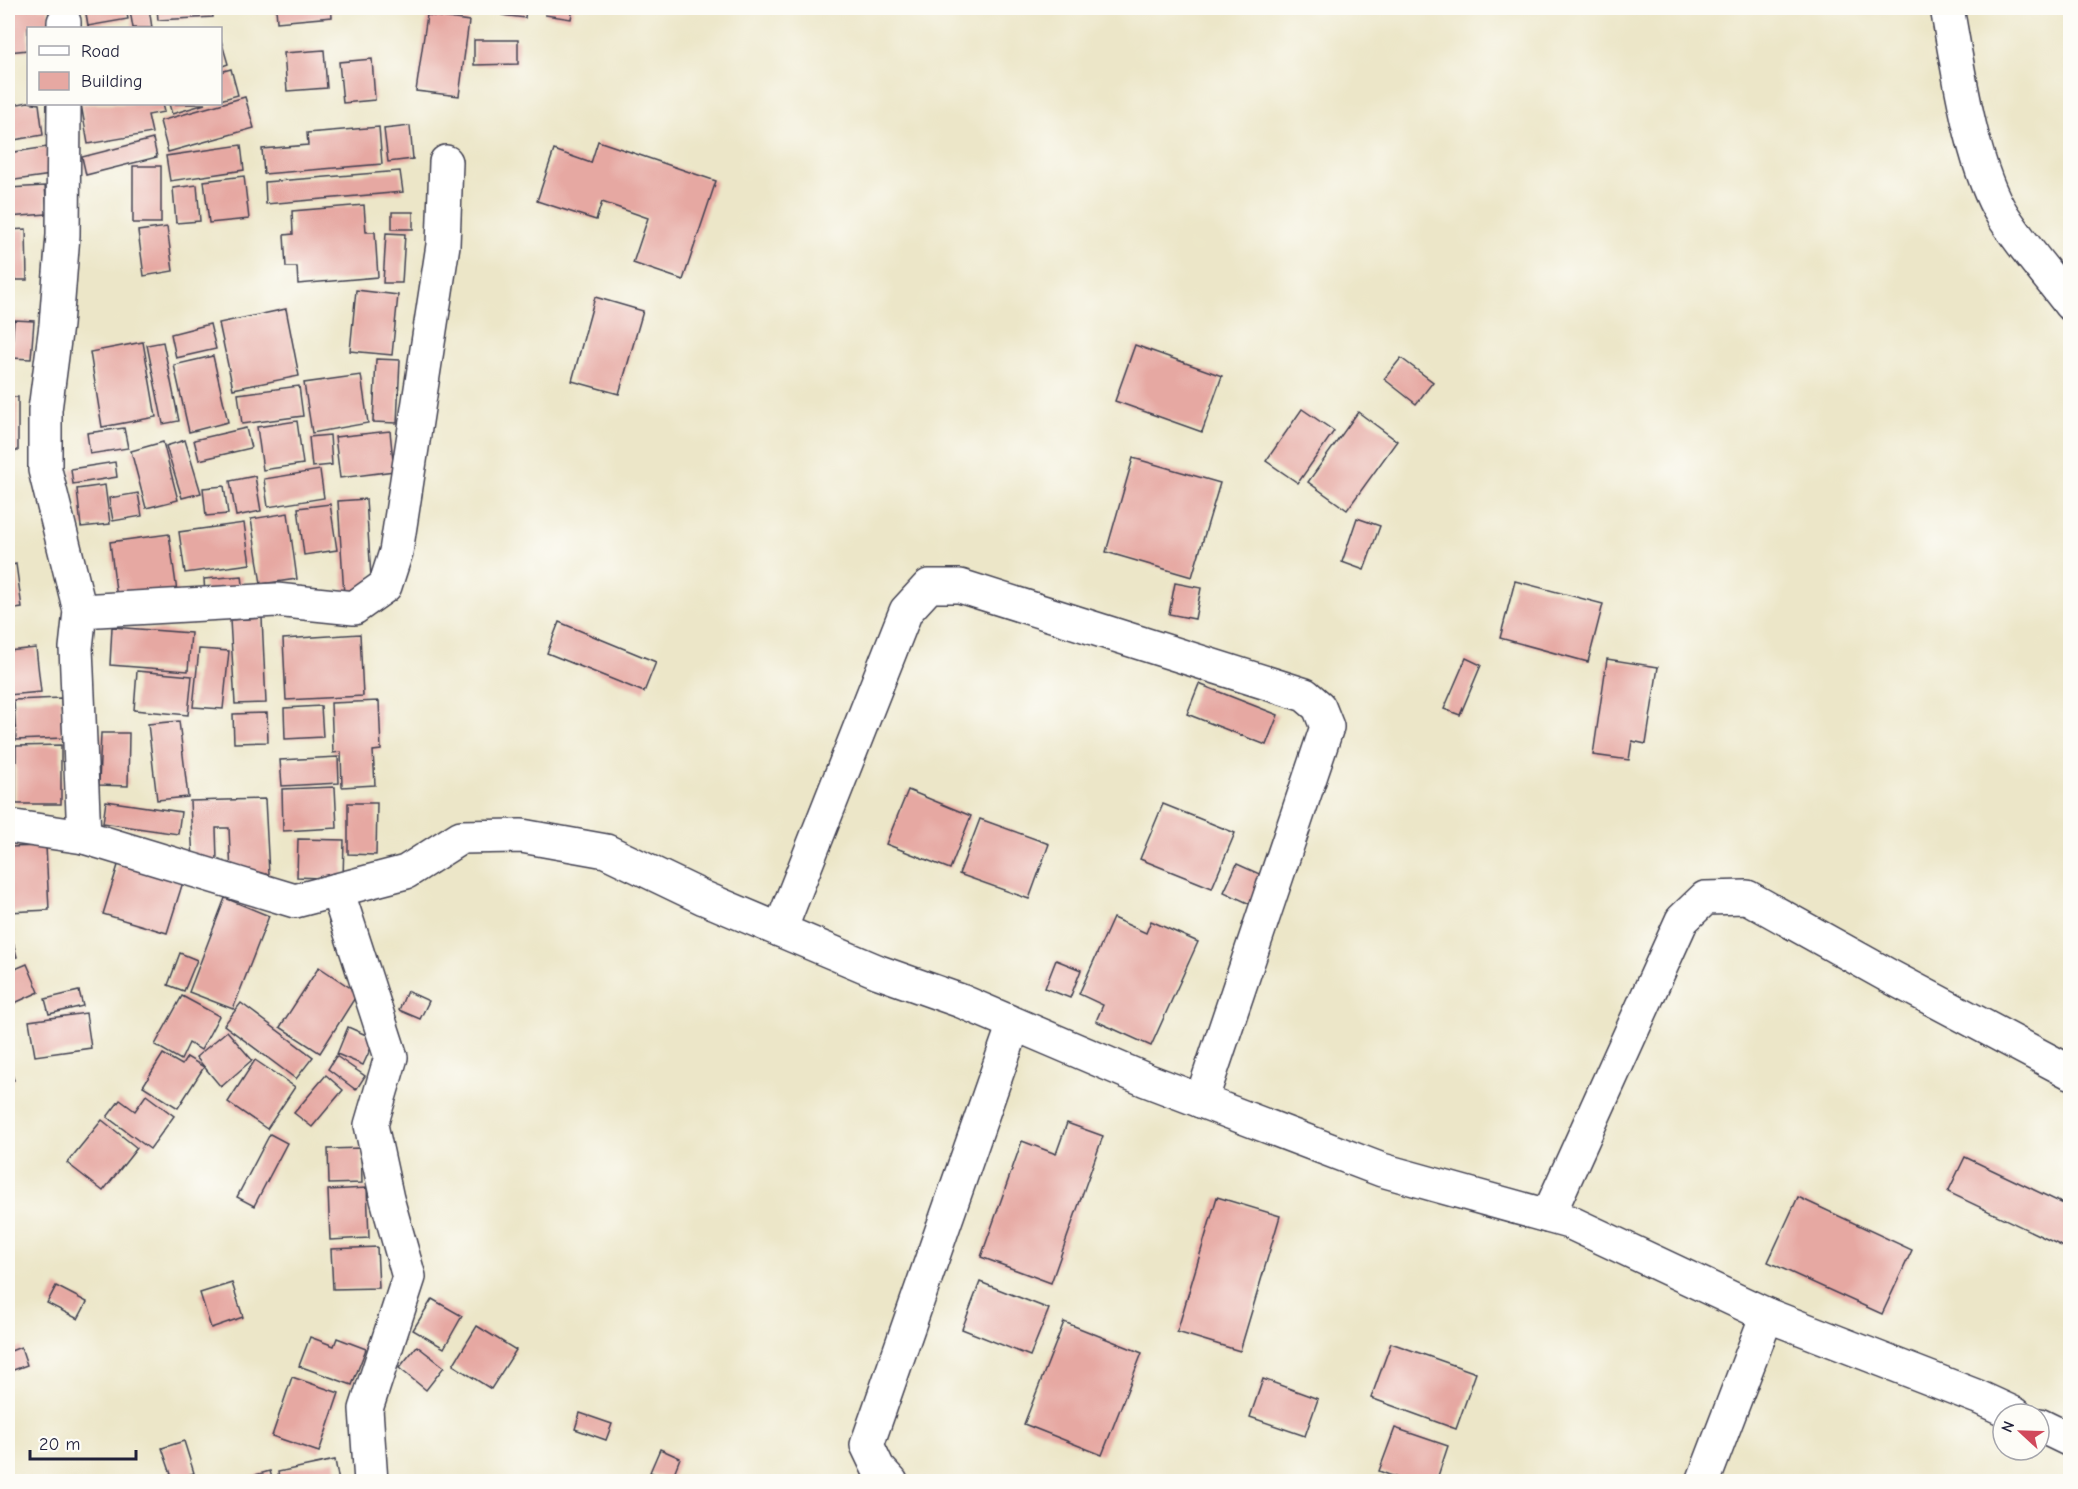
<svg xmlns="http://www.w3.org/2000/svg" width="2078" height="1489" viewBox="0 0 2078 1489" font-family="'Comic Neue',sans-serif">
<rect width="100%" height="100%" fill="#fdfcf7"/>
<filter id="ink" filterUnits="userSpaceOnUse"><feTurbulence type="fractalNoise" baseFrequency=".0167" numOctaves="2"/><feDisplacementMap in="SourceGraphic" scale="12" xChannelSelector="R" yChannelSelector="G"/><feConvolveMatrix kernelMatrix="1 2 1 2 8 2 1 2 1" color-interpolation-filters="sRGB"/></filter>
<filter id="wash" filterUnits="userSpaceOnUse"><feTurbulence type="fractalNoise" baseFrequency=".008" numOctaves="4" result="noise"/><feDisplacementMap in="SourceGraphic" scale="24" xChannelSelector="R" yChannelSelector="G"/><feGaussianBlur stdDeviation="1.35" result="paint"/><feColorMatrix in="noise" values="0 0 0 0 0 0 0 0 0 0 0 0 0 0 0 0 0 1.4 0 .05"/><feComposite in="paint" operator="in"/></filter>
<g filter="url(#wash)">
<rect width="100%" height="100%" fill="#ece6c8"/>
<g id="blocks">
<g fill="#e6a8a2">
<polygon points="11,8 48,8 51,28 28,28 28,50 8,52 8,12 11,11"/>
<polygon points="85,8 126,8 128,19 88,26"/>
<polygon points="149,8 152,28 133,28 130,11"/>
<polygon points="157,8 212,8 213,17 158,20"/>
<polygon points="276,8 331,8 332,17 277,22"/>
<polygon points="502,8 526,8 525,18 502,15"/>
<polygon points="547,8 573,8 571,19 545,15"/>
<polygon points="427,15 469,21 459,96 416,91"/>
<polygon points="220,37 228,64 220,67"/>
<polygon points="474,40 518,40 518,64 474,65"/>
<polygon points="324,50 327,88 287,91 284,53"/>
<polygon points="372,59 375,100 343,103 339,62"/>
<polygon points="231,69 238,95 220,100 220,72"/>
<polygon points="245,97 254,128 168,152 160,121"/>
<polygon points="28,102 39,104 43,135 8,141 8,106"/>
<polygon points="81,104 162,104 164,112 148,115 152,133 88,144"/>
<polygon points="169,104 205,104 172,114"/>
<polygon points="410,126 413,159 388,162 384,129"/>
<polygon points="379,127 382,164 264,174 262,149 308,145 307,133"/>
<polygon points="153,139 157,157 86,175 82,157"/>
<polygon points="598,141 716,181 683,280 633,263 648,218 602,202 596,220 537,201 554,150 591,163"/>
<polygon points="241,145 244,170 170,181 166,156"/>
<polygon points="47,147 51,175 8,181 8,153"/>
<rect x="133" y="166" width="28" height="57"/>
<polygon points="400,171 403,192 266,204 265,182"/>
<polygon points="244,176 249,219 209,223 204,181"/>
<polygon points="197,185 200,221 176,223 173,188"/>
<polygon points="45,186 47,214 8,217 8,188"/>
<polygon points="364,205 366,232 375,232 378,277 298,284 297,267 286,267 284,235 293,234 292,211"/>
<rect x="392" y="212" width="21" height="17"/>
<polygon points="167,227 173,271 144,276 138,231"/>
<polygon points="26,229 27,280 8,280 8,230"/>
<polygon points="386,233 405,234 402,283 383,283"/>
<polygon points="356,290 398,295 392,355 350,351"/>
<polygon points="595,297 643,311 619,394 572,381"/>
<polygon points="286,309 299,376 233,389 219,323"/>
<polygon points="14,320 34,321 31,359 11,358"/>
<polygon points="210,324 216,349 176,358 171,334"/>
<polygon points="143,342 156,417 102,427 90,352"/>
<polygon points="163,342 179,421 163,424 147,345"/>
<polygon points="1135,345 1222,376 1202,432 1115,401"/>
<polygon points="213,356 228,422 189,432 174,365"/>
<polygon points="1401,358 1433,382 1416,404 1384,379"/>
<polygon points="376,359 400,360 397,423 373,422"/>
<polygon points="361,375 368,423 312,433 304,383"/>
<polygon points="299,386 303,416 242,424 238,394"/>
<rect x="8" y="397" width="10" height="54"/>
<polygon points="1302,409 1334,431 1298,483 1266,461"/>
<polygon points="1358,412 1397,441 1347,510 1308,482"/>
<polygon points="297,421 303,464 263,470 257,427"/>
<polygon points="124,428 128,448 90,454 87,433"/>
<polygon points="246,428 251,448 199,460 194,440"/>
<polygon points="390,431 394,471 340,478 335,437"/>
<polygon points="330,435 332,465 312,467 309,437"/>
<polygon points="185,440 201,493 182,498 166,446"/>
<polygon points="163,442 178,500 146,508 131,451"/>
<polygon points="1133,458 1220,483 1192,577 1106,552"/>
<polygon points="115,462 117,477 73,484 71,469"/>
<polygon points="320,470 324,498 268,507 264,479"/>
<polygon points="255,476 261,511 236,516 230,481"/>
<polygon points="105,485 110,524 81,527 77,489"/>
<polygon points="224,486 228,514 206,516 203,488"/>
<polygon points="138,493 142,516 113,521 109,498"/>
<polygon points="366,499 372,593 344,595 338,501"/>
<polygon points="330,504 337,550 304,555 298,508"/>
<polygon points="288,513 297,579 261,584 251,519"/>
<polygon points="1357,518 1380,526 1364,570 1342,562"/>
<polygon points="244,523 250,564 185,573 179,532"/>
<polygon points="8,533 12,556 8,557"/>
<polygon points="169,534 178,599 118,607 110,542"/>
<polygon points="16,564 22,608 8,610 8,566"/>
<polygon points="242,576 244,592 205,595 204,579"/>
<polygon points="1515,581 1603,604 1588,662 1500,638"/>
<polygon points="1175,583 1201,588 1195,619 1169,614"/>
<polygon points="262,618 266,703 235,704 230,620"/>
<polygon points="559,622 656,662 644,692 547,653"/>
<polygon points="112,627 191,633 188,671 110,665"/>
<polygon points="360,634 363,696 286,700 283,639"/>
<polygon points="36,648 41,692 8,695 8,651"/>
<polygon points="199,649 229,651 223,709 193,707"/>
<polygon points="1466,658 1481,665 1460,715 1444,709"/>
<polygon points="1607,659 1658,667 1646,744 1632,741 1629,760 1593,755"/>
<polygon points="137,671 192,676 188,715 134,710"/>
<polygon points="1199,684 1278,715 1266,745 1187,714"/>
<polygon points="61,698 63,738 16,740 14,700"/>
<polygon points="379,701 381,750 373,751 375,785 342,787 341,752 333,753 331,703"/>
<polygon points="321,706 323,737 285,739 284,708"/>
<polygon points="267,713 268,742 234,743 233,714"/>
<polygon points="179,721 188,797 157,800 148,724"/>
<polygon points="101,733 129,733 128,786 99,785"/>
<polygon points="61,745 61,804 16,804 16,746"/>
<polygon points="338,757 339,783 282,786 280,760"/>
<polygon points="335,787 337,828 283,831 282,789"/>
<polygon points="908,790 971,816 950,869 886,844"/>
<polygon points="265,799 269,874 231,875 229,828 216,828 217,861 193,862 190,801"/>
<polygon points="106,801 181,812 178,834 103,823"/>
<polygon points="348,803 377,803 376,855 348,854"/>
<polygon points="1163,804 1235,833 1212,888 1140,859"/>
<polygon points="980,819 1049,844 1029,899 959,874"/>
<polygon points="298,839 344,840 343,879 297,877"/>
<polygon points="46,846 49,910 8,912 8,847"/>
<polygon points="119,862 183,882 167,933 103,914"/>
<polygon points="1237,864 1264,876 1250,904 1224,892"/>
<polygon points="225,898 269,916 233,1009 189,992"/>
<polygon points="1113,918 1146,933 1151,921 1198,942 1151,1046 1096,1021 1103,1005 1079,994"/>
<polygon points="12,938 17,957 8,959 8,939"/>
<polygon points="180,953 197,960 184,991 168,985"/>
<polygon points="1056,960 1081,970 1070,998 1045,988"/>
<polygon points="27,964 39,992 8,1006 8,972"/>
<polygon points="319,967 358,993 320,1053 280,1027"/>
<polygon points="79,991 83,1006 49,1014 45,999"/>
<polygon points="407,991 429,1001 420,1019 399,1010"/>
<polygon points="182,996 219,1016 201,1050 189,1043 181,1060 155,1045"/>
<polygon points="241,1003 313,1057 296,1079 224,1025"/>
<polygon points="86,1013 91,1048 35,1056 29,1021"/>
<polygon points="348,1027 375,1039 363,1065 337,1054"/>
<polygon points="227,1031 252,1060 221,1087 196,1057"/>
<polygon points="163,1054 182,1065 187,1057 204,1067 178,1108 143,1086"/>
<polygon points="336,1056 365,1076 356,1090 328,1069"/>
<polygon points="255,1060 295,1087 267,1129 228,1102"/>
<polygon points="8,1064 14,1080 8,1082"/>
<polygon points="326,1075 343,1090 312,1127 294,1113"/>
<polygon points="146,1095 174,1116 150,1149 107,1117 120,1100 135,1111"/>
<polygon points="102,1120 137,1148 103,1191 67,1163"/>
<polygon points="1067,1123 1103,1136 1051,1283 981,1257 1022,1141 1056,1154"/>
<polygon points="270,1134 287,1143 254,1206 237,1197"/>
<polygon points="361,1148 362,1183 329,1184 328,1149"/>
<polygon points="1965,1157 2070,1207 2070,1250 1948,1192"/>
<polygon points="367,1188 369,1238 330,1240 328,1190"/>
<polygon points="1217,1197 1280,1216 1240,1351 1177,1332"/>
<polygon points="1798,1197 1912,1250 1882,1314 1768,1262"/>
<polygon points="377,1247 379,1288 333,1289 331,1249"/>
<polygon points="980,1282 1049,1309 1030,1356 962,1329"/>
<polygon points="232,1283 243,1317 211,1328 200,1293"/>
<polygon points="56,1286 87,1302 78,1319 47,1303"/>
<polygon points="432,1299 462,1316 444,1348 413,1330"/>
<polygon points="1064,1322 1142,1353 1102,1455 1024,1424"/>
<polygon points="477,1326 516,1350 491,1389 453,1365"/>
<polygon points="310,1337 334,1346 337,1338 366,1349 352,1385 299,1366"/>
<polygon points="1391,1343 1476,1373 1456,1429 1371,1398"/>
<polygon points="417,1346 444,1367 426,1390 399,1368"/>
<polygon points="21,1347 27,1365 8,1372 8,1352"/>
<polygon points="292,1377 339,1393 319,1452 272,1436"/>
<polygon points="1263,1379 1318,1399 1305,1436 1250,1417"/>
<polygon points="580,1413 612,1424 606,1440 575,1429"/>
<polygon points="1395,1428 1448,1446 1436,1482 1408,1482 1379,1471"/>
<polygon points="184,1441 194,1473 173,1480 162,1448"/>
<polygon points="660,1449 680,1458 671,1481 650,1472"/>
<polygon points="335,1460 339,1482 280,1482 278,1472"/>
<polygon points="270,1471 273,1482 242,1482 241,1479"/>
</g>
</g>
</g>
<g filter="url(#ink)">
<use href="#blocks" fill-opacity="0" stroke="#403f50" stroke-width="1.5"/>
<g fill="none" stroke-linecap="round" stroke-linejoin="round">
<g stroke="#403f50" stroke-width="36">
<g id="minor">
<path d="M1947 8C1958 67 1971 166 2003 216 2023 247 2048 275 2070 304"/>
<polyline points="64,22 64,28"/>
<polyline points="64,104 63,235 56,325 45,410 45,470 80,611 76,648 84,837"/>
<polyline points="80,611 276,600 354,608 385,586 396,552 443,245 446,162"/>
<polyline points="8,826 84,837 295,901 406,872 461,837 522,836 606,851 704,898 879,972 961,1001 1146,1080 1382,1170 1569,1222 1767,1315 1978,1397 2015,1414"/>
<polyline points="337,890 391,1057 371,1125 387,1199 409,1277 366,1409 371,1482"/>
<polyline points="780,930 906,611 929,586 960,586 1305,695 1319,707 1327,727 1201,1101"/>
<polyline points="1548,1216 1682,920 1705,898 1747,897 1889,976 2070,1072"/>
<polyline points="2039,1425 2070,1440"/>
<polyline points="891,1482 878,1468 867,1445 1014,1024"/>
<polyline points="1703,1482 1767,1315"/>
</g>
</g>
<use href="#minor" stroke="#fff" stroke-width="33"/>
</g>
</g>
<rect width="2078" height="1489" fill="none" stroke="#fdfcf7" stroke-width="30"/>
<rect x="27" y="27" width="195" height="78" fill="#fdfcf7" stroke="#a5a5ac" stroke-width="1.5"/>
<rect x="39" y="46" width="30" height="9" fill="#ffffff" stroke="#a5a5ac" stroke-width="1.5"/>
<text x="81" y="57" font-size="18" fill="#22223b">Road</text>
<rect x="39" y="72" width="30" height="18" fill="#e6a8a2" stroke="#a5a5ac" stroke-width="1.5"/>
<text x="81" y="87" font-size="18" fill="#22223b">Building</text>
<g transform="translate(2021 1432) rotate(292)"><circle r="28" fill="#fdfcf7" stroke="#a5a5ac" stroke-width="1.5"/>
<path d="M0-4.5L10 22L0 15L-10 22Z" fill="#d1495b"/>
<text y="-9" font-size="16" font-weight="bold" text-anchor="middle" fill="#22223b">N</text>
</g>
<path d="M30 1450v9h106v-9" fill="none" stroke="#22223b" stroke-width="3"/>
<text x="39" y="1450" font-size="18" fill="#22223b" stroke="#fdfcf7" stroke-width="4.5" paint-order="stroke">20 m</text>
</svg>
